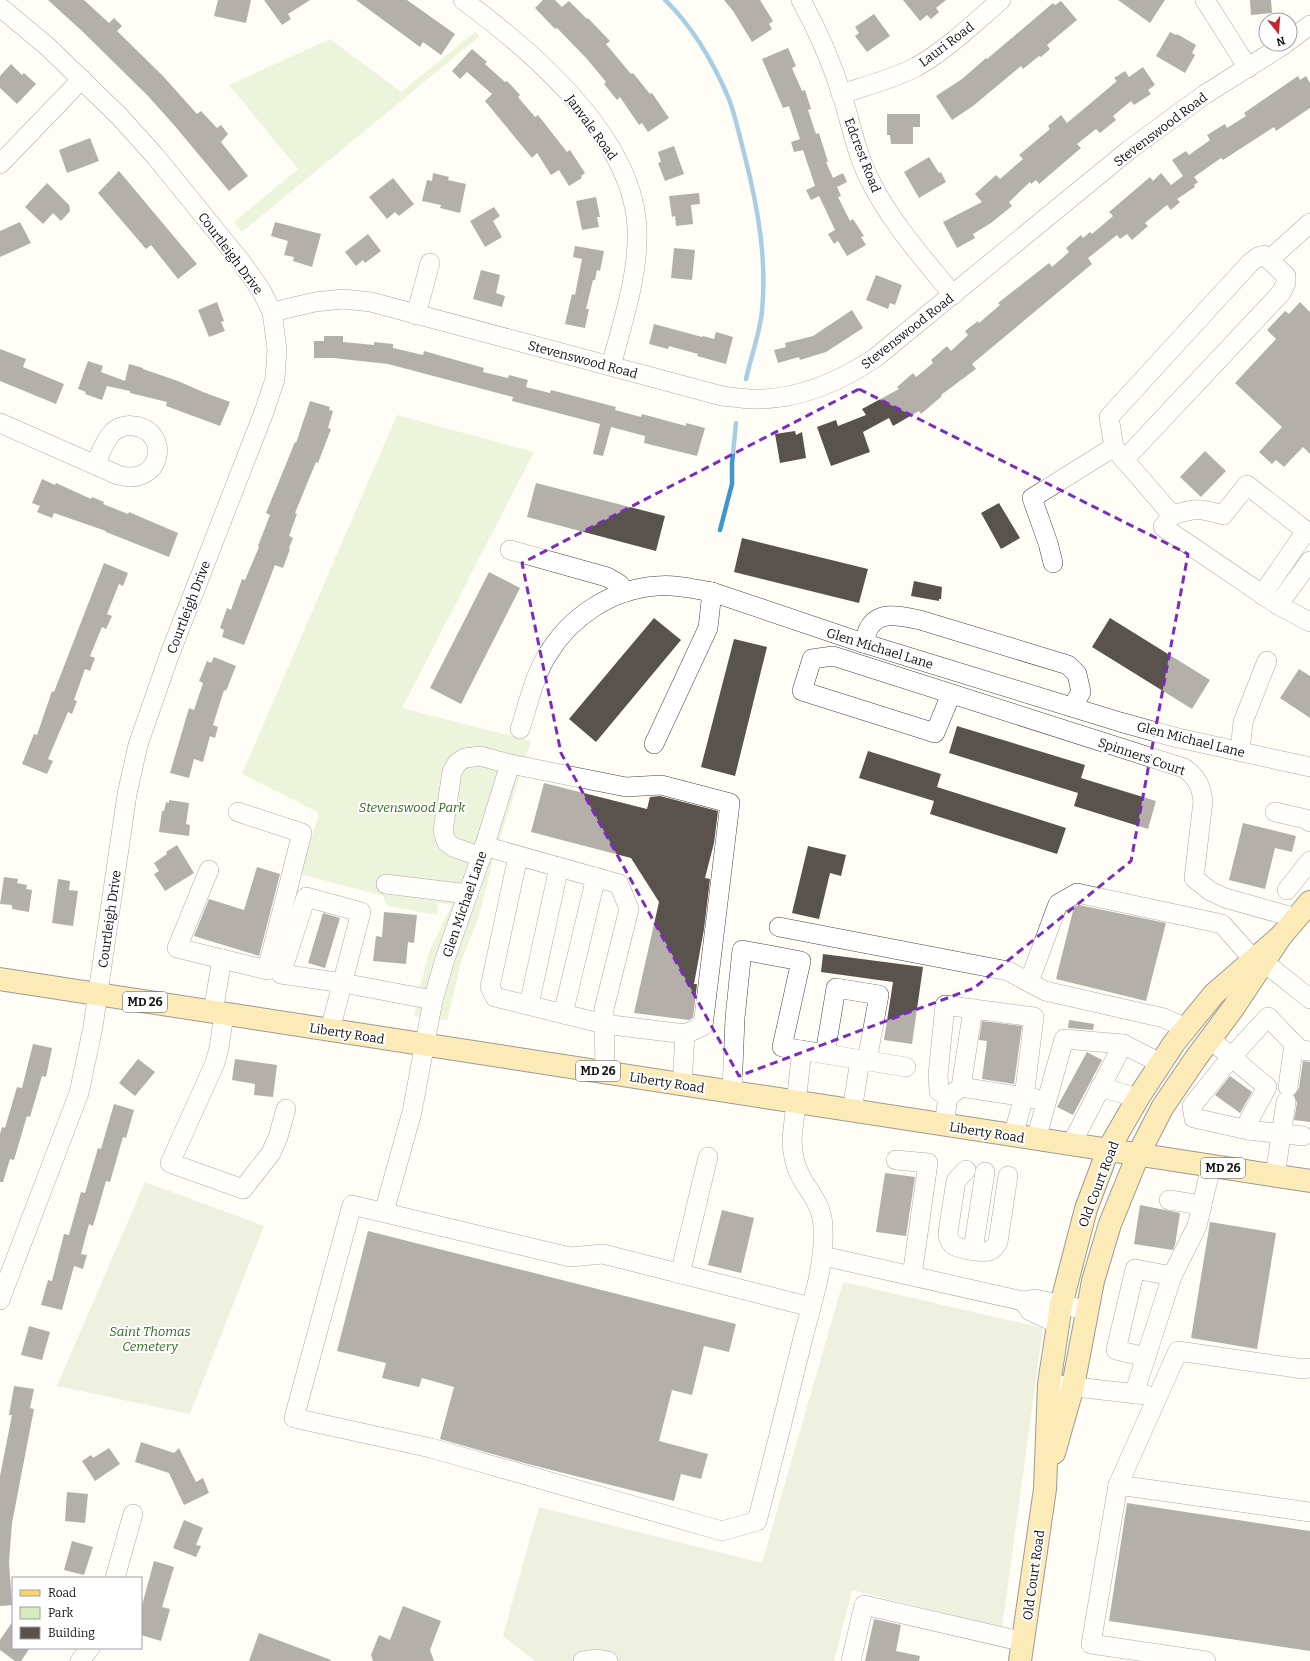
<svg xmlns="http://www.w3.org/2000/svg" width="1310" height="1661" viewBox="0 0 1310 1661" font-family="Bitter,serif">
<rect width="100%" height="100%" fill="#fffdf5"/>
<g fill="#d5ebbd">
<polygon points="475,32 480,36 242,232 234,222 298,169 229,85 330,39 401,92"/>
<polygon points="397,415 534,452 402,708 531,741 493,861 479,916 462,959 447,1021 414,1016 422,979 430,949 452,905 438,903 437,915 387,906 383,896 300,874 319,813 242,774"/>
</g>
<g fill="#d9e3c4">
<polygon points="145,1182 264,1226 190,1414 57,1386"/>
<polygon points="843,1282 1043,1328 1002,1628 852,1590 834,1661 535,1661 503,1636 539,1507 762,1563"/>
</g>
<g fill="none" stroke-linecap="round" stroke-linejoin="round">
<g stroke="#3f96cf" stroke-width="4.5">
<path d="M665 0C692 26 714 64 729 99 736 118 740 138 745 157 758 208 767 259 762 311 760 333 751 356 746 379"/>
<polyline points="720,530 732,484 732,463 736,423"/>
</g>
</g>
<g fill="#5a524d">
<polygon points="48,0 84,0 109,23 114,18 122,26 117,31 163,76 197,114 201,111 217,128 221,125 228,134 221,142 248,176 229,191 174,125 147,95 83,32"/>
<polygon points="218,0 251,0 246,23 214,16"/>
<polygon points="264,0 310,0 288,14 291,19 282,25"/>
<polygon points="356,0 407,0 455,34 441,55 423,42 420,47"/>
<polygon points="543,0 555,0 562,7 569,1 587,19 588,18 610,41 606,44 631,74 633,73 650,94 652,93 669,118 648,132 642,123 639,125 620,97 617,100 604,84 606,82 587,59 557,28 555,29 535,8"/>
<polygon points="724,0 760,0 773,21 769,24 772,29 752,42 733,11"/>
<polygon points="903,0 946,0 936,8 939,12 931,19 927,15 920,21"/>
<polygon points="1118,0 1165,0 1150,23"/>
<polygon points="1250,0 1271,0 1272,13 1251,15"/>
<polygon points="1061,1 1077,20 1047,45 1050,49 1041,57 1039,56 1023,69 1021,66 973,106 952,120 936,96 962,79 986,58 987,59 1053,3 1055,5"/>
<polygon points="874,14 890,36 867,52 855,36 859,33 855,27"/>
<polygon points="1170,32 1176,35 1177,34 1196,45 1192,53 1195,55 1185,73 1156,56"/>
<polygon points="788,48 796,66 792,68 802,91 805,90 811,109 808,110 816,134 819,133 828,162 826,162 833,178 843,173 847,182 837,187 841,196 838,197 850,221 853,219 864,236 861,237 866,245 847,256 838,241 834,244 828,234 835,230 819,196 811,200 806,190 815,186 803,150 794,152 791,142 800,139 789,106 783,108 762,59"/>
<polygon points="472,49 487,62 485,64 505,82 507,81 520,95 518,97 535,117 538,115 567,152 570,150 585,173 581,176 582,178 569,186 559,170 551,175 537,153 532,158 485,101 492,94 467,72 460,79 452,71"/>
<polygon points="11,64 22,75 24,73 36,84 17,104 0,88 0,76"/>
<polygon points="1143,67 1155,85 1148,90 1151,94 1134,105 1131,101 1113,116 1116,120 1100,133 1096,129 1077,144 1081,148 1039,184 1036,180 1031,184 1030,182 1009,202 1012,206 991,223 973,234 975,238 957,248 943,222 982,202 975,194 996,175 1000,179 1023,159 1019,155 1050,129 1048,126 1061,115 1067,123 1117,81 1114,78 1125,71 1129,77"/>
<polygon points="1298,76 1300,80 1306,76 1310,83 1310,108 1276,131 1274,127 1223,160 1221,158 1194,177 1198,182 1194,185 1195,187 1177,199 1180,202 1171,210 1167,205 1145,223 1148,226 1132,240 1127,234 1120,239 1117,235 1088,258 1092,264 972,364 976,369 941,395 942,396 921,414 919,411 893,426 889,418 863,432 870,452 831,466 817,427 836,420 838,426 866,415 862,409 899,389 897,387 913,373 916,377 933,363 931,360 947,346 951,351 968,335 965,331 978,321 979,323 1000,305 998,303 1049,263 1052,267 1069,252 1066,248 1081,235 1083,238 1090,232 1092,234 1113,216 1109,212 1150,177 1153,181 1161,173 1171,185 1183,176 1172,160 1186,151 1189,155 1210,140 1207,135 1225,124 1227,128 1246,116 1244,113"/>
<polygon points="887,114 920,114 920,127 913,127 913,144 891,144 890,135 887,135"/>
<polygon points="90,138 99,161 67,173 59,150"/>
<polygon points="674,146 684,174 665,181 658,163 661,162 658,152"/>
<polygon points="929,157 939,173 941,172 946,182 919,198 904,172"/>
<polygon points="119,171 197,264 178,279 151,245 146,249 98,193"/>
<polygon points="433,173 449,177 448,180 466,184 460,213 440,208 441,205 422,201 427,180 432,181"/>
<polygon points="393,178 414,204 399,216 395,212 387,219 369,197"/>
<polygon points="47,183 69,205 70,211 61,221 53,213 43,224 25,207"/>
<polygon points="699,193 700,204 691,205 693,224 676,226 675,216 672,217 669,196"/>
<polygon points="596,197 600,217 597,217 599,227 582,230 576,201"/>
<polygon points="494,207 500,216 493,221 502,237 485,247 470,221"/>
<polygon points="20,222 31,243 0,257 0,231"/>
<polygon points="275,222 321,234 312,267 293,261 294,257 284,255 288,241 271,236"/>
<polygon points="368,234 381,251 365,263 363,260 356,266 345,252"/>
<polygon points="575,246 604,251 600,271 597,270 595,280 593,280 586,309 589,309 585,328 565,324 572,294 575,295 582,259 573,257"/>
<polygon points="674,248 695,250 692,280 671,278"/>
<polygon points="481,270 500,275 496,293 505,296 502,307 473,299"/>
<polygon points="876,275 902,285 895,305 890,303 888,309 866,300"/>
<polygon points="217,302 224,321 221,322 225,331 209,337 198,310"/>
<polygon points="1300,302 1310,312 1310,454 1303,447 1284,467 1276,460 1272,464 1259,452 1282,427 1235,383 1276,339 1267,330 1285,311 1289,314"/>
<polygon points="852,310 863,328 826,352 800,360 799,357 778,363 774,350 786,347 785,343 813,336"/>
<polygon points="654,324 702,337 703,336 714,339 716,332 733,337 726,364 697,356 698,354 669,346 668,349 649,344"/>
<polygon points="324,336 343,336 343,342 374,345 374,342 393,344 393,348 423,355 424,351 484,368 483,372 508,378 509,375 528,380 526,387 550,393 551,390 616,407 615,410 641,417 642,414 686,426 686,423 705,428 697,456 644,443 645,436 611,427 603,456 593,454 600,424 512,401 513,397 388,364 333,358 314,358 314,341 324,341"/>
<polygon points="0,349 26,359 23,367 64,384 56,404 0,381"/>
<polygon points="88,361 103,366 101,372 125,381 129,364 143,368 143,369 178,381 203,392 230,402 220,426 166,406 167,402 130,393 130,391 107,386 102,400 85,394 86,392 78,389"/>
<polygon points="310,401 330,407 329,410 333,411 328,428 331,429 318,463 316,462 295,513 297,514 289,536 293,538 289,548 290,549 283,568 275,565 244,645 222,637 224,630 220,628 227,608 231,610 242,579 245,580 259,547 258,546 270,515 266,513 295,442 296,443"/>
<polygon points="795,431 796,435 802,432 806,458 780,463 775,434"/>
<polygon points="1205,451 1226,471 1201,497 1180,477"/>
<polygon points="42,479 55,485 56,483 91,499 92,497 104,502 103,504 128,514 129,512 178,533 169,557 106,532 106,531 54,513 52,518 37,512 40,506 32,503"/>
<polygon points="536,483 665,516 656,551 527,517"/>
<polygon points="999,503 1020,538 1001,549 981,513"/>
<polygon points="742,538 868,569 859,603 734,572"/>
<polygon points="104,563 128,573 123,586 119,584 107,614 112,616 106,629 102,627 90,656 95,658 90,671 85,669 74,700 77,701 72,714 68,712 48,759 53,761 47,774 22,764 34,734 37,735 52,691 54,692"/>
<polygon points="489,572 520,588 461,704 430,688"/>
<polygon points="914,581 942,587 941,599 939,599 939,601 911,596"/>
<polygon points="654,618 681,640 596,742 569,719"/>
<polygon points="1110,618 1210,680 1192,709 1092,647"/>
<polygon points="734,639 767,647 735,776 701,767"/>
<polygon points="214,657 236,666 226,691 224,690 213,725 218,727 215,738 210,736 203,762 194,759 189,778 170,773 189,708 194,710 203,683 199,681 207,661 211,663"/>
<polygon points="1299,669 1310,676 1310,718 1280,698"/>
<polygon points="957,726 1085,765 1081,778 1156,801 1148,829 1074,806 1078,793 949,753"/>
<polygon points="868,751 941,774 937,787 1066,828 1057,854 930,814 934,801 859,778"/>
<polygon points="544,783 647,809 650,797 660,796 718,811 714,843 705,878 710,879 704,929 694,984 697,984 693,1018 689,1020 634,1013 659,902 631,858 531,832"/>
<polygon points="169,800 189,803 186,824 190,825 189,836 159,832 162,811 164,811 166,802 169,803"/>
<polygon points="1243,823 1296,836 1292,852 1275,848 1265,889 1229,880"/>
<polygon points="177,845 194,873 165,891 154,874 159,871 154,863 167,854 166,852"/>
<polygon points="808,846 846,855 841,876 830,873 819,919 792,913"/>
<polygon points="257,867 280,874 259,956 194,936 209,899 244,910"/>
<polygon points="4,877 18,879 17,883 27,885 26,889 32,890 29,912 12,909 12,905 0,904"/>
<polygon points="58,879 70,881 69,890 78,891 73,926 52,923"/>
<polygon points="1079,905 1166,923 1146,1001 1056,979 1074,907"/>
<polygon points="384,912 417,915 414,943 408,942 406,964 373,961 376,936 382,937"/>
<polygon points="323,913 340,918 325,968 308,963"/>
<polygon points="823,954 923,967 912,1044 884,1040 893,982 821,972"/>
<polygon points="1069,1020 1094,1024 1093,1030 1068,1028"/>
<polygon points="982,1021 1022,1026 1014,1084 982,1079 987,1041 979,1040"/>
<polygon points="33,1044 52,1048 46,1077 42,1076 30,1117 27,1116 14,1160 10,1159 3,1182 0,1182 0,1134 2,1127 5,1128 17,1087 22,1088"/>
<polygon points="1087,1052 1102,1060 1073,1115 1057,1107"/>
<polygon points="138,1059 155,1072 135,1096 119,1083"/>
<polygon points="235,1059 277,1065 273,1097 254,1095 255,1084 232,1080"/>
<polygon points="1303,1061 1310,1062 1310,1122 1294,1120 1297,1103 1294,1095 1299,1088"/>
<polygon points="1230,1076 1252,1092 1240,1113 1215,1095"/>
<polygon points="114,1104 134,1110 126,1138 123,1137 110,1182 106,1181 93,1226 89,1224 81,1254 87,1255 83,1269 74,1266 62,1310 41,1305 48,1280 52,1281 64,1234 69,1235 81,1192 85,1193 98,1148 101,1149"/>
<polygon points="885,1173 915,1177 906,1236 876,1232"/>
<polygon points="1140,1205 1180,1213 1175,1245 1173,1250 1134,1244"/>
<polygon points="722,1210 754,1218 741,1273 708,1265"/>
<polygon points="1210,1222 1276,1233 1257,1349 1191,1338"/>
<polygon points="368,1231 736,1324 729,1352 704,1346 692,1395 672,1390 659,1441 708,1454 701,1479 681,1474 674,1501 524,1463 440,1439 454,1387 422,1378 419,1387 382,1378 386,1363 337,1351"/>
<polygon points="29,1326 50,1332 42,1360 21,1355"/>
<polygon points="14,1386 34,1389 30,1408 34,1409 12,1523 9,1562 12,1605 0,1606 0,1476 12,1415 9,1415"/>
<polygon points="141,1442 174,1453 179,1448 196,1482 203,1478 209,1493 184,1505 169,1473 135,1462"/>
<polygon points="109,1448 120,1464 95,1481 82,1461 91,1455 93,1458"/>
<polygon points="67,1492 88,1494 85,1523 65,1521"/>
<polygon points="1127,1503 1310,1531 1310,1651 1109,1621"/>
<polygon points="184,1520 203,1528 196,1545 201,1546 196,1557 173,1548"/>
<polygon points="72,1541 93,1547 84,1575 64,1570"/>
<polygon points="154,1561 174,1567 162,1607 170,1609 161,1641 141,1635 141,1609"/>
<polygon points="403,1606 441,1621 430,1650 434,1661 373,1661 371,1655 379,1635 390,1640"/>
<polygon points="874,1619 901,1625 896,1651 920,1656 919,1661 865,1661"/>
<polygon points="13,1621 13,1648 30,1648 21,1661 15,1661 0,1650 0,1640"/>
<polygon points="259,1633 331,1660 330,1661 249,1661"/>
</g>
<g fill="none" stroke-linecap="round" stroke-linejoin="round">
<g stroke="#444" stroke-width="20">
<g id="minor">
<path d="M463 0C531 50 632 136 637 227 639 275 623 320 611 366"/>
<path d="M801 0C818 31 831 61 842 95 851 124 857 157 872 184 893 225 924 259 953 295"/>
<polyline points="1205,0 1248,68"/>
<polyline points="0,7 48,47 120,117 156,157 242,263 261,290 272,312 277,349 275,379 264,412 169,656 138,745 127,794 93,1027 79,1093 0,1300"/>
<polyline points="1290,40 1310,25"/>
<path d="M841 94C866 86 893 79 916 67 948 49 974 23 1001 0"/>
<polyline points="0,164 82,79"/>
<polyline points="1270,259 1310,223"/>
<path d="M272 312 315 302 343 299 371 302 722 396C732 397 743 399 753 399 797 400 839 382 875 358L1129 150 1204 95 1285 44"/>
<polyline points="416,315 430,263"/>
<path d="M0 423 118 475C162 488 172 431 134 426 126 424 116 428 111 434 104 442 100 455 95 464"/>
<path d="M1116 450 1172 515C1195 508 1200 508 1223 515L1247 485 1310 534"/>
<polyline points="1172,515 1163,527 1278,605"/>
<polyline points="510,550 607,577 619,584 626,592"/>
<polyline points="1310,561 1278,605 1310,622"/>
<polyline points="1053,563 1048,543 1032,498 1114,447 1109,417 1250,263 1258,257 1264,255 1286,276 1286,283 1281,293 1124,460"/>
<polyline points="1262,595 1306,531"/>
<path d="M863 643C866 638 867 629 871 625 882 610 904 617 920 620L1068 665 1077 674 1081 692 1072 707"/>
<path d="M951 694 935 733 802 691 812 659 833 656 1184 768C1197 777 1201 786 1203 801L1194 878 1210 891 1225 898 1296 918"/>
<path d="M520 729C528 705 534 676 548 654 571 616 612 589 657 586 675 584 694 589 712 592L863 643 1120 722 1174 737 1310 767"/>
<polyline points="654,744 708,628 712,592"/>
<polyline points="1240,751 1243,722 1267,661"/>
<polyline points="1275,812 1306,819 1310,822"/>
<polyline points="484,846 619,884 629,909 604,1009 605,1073"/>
<polyline points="518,856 490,987 495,997 604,1024 685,1034 682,1085"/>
<polyline points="481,857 453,847 446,841 443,831 452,772 457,763 465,758 480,756 510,764 626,787 661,785 730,803 703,1026 685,1034"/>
<polyline points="209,870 177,948 222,959"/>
<polyline points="386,884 468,894"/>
<polyline points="1287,890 1310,861"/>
<polyline points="779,927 1008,971 1045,991 1164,1018 1186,1028"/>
<polyline points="1264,962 1310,999"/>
<polyline points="1029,982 1058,904 1077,893 1222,924 1254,960"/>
<polyline points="529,1005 559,867"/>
<polyline points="213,1012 222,959 267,970 302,833 238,812"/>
<polyline points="224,1014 219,1048 215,1063 170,1163 243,1189 271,1153 278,1137 286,1109"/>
<polyline points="563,1014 596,877"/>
<polyline points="330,1030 361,912 306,897 281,974 343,983 433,1000"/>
<polyline points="1210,1039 1267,1087 1249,1120 1248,1130 1303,1136"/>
<path d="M802 1050 792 1138C792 1152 795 1167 802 1179 812 1195 823 1208 823 1228 825 1266 812 1302 803 1338 788 1399 773 1460 757 1521L722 1531 431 1448 294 1418 352 1205 570 1257 603 1254 811 1307"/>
<polyline points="825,1054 836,988 879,995 867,1061"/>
<polyline points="961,1087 1037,1099"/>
<polyline points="1100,1087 1138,1098"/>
<polyline points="1288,1087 1294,1043"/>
<polyline points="732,1092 735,1018 742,950 801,961 782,1047 906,1067"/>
<polyline points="948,1097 939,1091 938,1075 945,1005 973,1009"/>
<polyline points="852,1111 860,1060"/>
<polyline points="944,1125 948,1097 961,1087 973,1009 1034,1017 1024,1097 1013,1136"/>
<polyline points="1248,1130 1194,1118 1192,1106 1232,1056 1268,1017 1300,1050 1310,1051"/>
<polyline points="1036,1139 1064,1039 1123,1044"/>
<polyline points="1071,1145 1123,1044 1160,1063"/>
<polyline points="896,1160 928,1163 912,1276"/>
<path d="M966 1170 956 1181 948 1232C948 1236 949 1241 952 1244 956 1249 983 1253 989 1251 994 1249 996 1246 998 1242L1008 1176"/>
<polyline points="1275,1176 1286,1102"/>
<polyline points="1169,1200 1202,1205"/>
<polyline points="384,1212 412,1112 433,1000 445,959 481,857 510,764"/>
<polyline points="973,1250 985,1172"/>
<polyline points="823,1256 1023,1301"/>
<polyline points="680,1274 708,1157"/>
<polyline points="1058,1324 1030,1311 1023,1301 1035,1299 1086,1310"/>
<polyline points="1146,1357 1116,1350 1135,1269 1172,1276"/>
<polyline points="1049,1384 1146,1395"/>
<polyline points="1134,1394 1172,1276 1197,1226 1211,1166"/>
<polyline points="1118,1485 1310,1512"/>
<polyline points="115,1578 133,1514"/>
<polyline points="80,1661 90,1648"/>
<polyline points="583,1661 597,1659 608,1661"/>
<polyline points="851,1661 864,1605 1024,1642"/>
<polyline points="1206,1661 1091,1644 1118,1485 1178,1351 1303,1369 1310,1368"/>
</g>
</g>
<g stroke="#222" stroke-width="24">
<g id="major">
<polyline points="0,979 1310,1181"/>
<polyline points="1054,1453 1073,1386 1093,1281 1110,1224 1138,1155 1162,1108 1196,1058 1234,1007 1281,936 1310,902"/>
<polyline points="1020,1661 1045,1489 1049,1384 1061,1305 1086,1209 1108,1150 1138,1098 1174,1043 1214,994 1281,936"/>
</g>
</g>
<use href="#minor" stroke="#fff" stroke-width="19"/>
<use href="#major" stroke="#f9d66b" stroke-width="22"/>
</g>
<path d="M0 0H1310V1661H0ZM859 389 1188 554 1131 861 974 988 739 1076 561 753 522 563Z" fill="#fffdf5" fill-opacity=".55" fill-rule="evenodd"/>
<path fill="none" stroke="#7b2cbf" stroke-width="3" stroke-dasharray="8 5" stroke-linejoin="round" d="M859 389 1188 554 1131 861 974 988 739 1076 561 753 522 563Z"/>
<g text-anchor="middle" stroke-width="4" stroke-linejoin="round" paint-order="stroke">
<g fill="#fff" stroke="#585858" stroke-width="1">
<rect x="123" y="992" width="44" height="20" rx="3"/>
<rect x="576" y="1061" width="44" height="20" rx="3"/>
<rect x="1201" y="1158" width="44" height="20" rx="3"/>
</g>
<g font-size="12" font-weight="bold" fill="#111">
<text x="145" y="1006">MD 26</text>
<text x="598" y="1075">MD 26</text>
<text x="1223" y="1172">MD 26</text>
</g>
<g font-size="13" fill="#111" stroke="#fff">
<text transform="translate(946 44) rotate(-37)" y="5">Lauri Road</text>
<text transform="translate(592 127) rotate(54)" y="5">Janvale Road</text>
<text transform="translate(1160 129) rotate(-37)" y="5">Stevenswood Road</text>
<text transform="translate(863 155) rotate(69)" y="5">Edcrest Road</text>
<text transform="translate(231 253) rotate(53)" y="5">Courtleigh Drive</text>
<text transform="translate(907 331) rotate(-38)" y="5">Stevenswood Road</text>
<text transform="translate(583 359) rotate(15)" y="5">Stevenswood Road</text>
<text transform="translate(188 607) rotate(-69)" y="5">Courtleigh Drive</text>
<text transform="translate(880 648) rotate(17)" y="5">Glen Michael Lane</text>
<text transform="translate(1191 739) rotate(14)" y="5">Glen Michael Lane</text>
<text transform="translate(1142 756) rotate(19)" y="5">Spinners Court</text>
<text transform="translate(464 904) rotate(-71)" y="5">Glen Michael Lane</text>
<text transform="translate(109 919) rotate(-82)" y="5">Courtleigh Drive</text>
<text transform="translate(347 1033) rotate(9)" y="5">Liberty Road</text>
<text transform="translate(667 1082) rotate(9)" y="5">Liberty Road</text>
<text transform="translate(987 1132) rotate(9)" y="5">Liberty Road</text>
<text transform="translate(1098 1184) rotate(-69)" y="5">Old Court Road</text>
<text transform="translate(1033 1575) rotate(-82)" y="5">Old Court Road</text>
</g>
<g font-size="13" font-style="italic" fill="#2f6b1f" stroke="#fff">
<text x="412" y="812">Stevenswood Park</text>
<text x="150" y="1336">Saint Thomas<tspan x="150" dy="15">Cemetery</tspan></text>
</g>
</g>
<rect x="12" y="1577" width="130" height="72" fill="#ffffff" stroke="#a0a0a0"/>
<rect x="20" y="1590" width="20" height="6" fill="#f9d66b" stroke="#a0a0a0"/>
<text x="48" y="1597" font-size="12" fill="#111111">Road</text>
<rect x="20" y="1607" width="20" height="12" fill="#d5ebbd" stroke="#a0a0a0"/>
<text x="48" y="1617" font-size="12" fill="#111111">Park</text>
<rect x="20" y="1627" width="20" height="12" fill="#5a524d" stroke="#a0a0a0"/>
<text x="48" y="1637" font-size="12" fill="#111111">Building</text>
<g transform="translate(1278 32) rotate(163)"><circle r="19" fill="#ffffff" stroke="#a0a0a0"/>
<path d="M0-3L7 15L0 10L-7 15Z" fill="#c4262e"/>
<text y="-6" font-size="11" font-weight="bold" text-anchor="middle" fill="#111111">N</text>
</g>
</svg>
